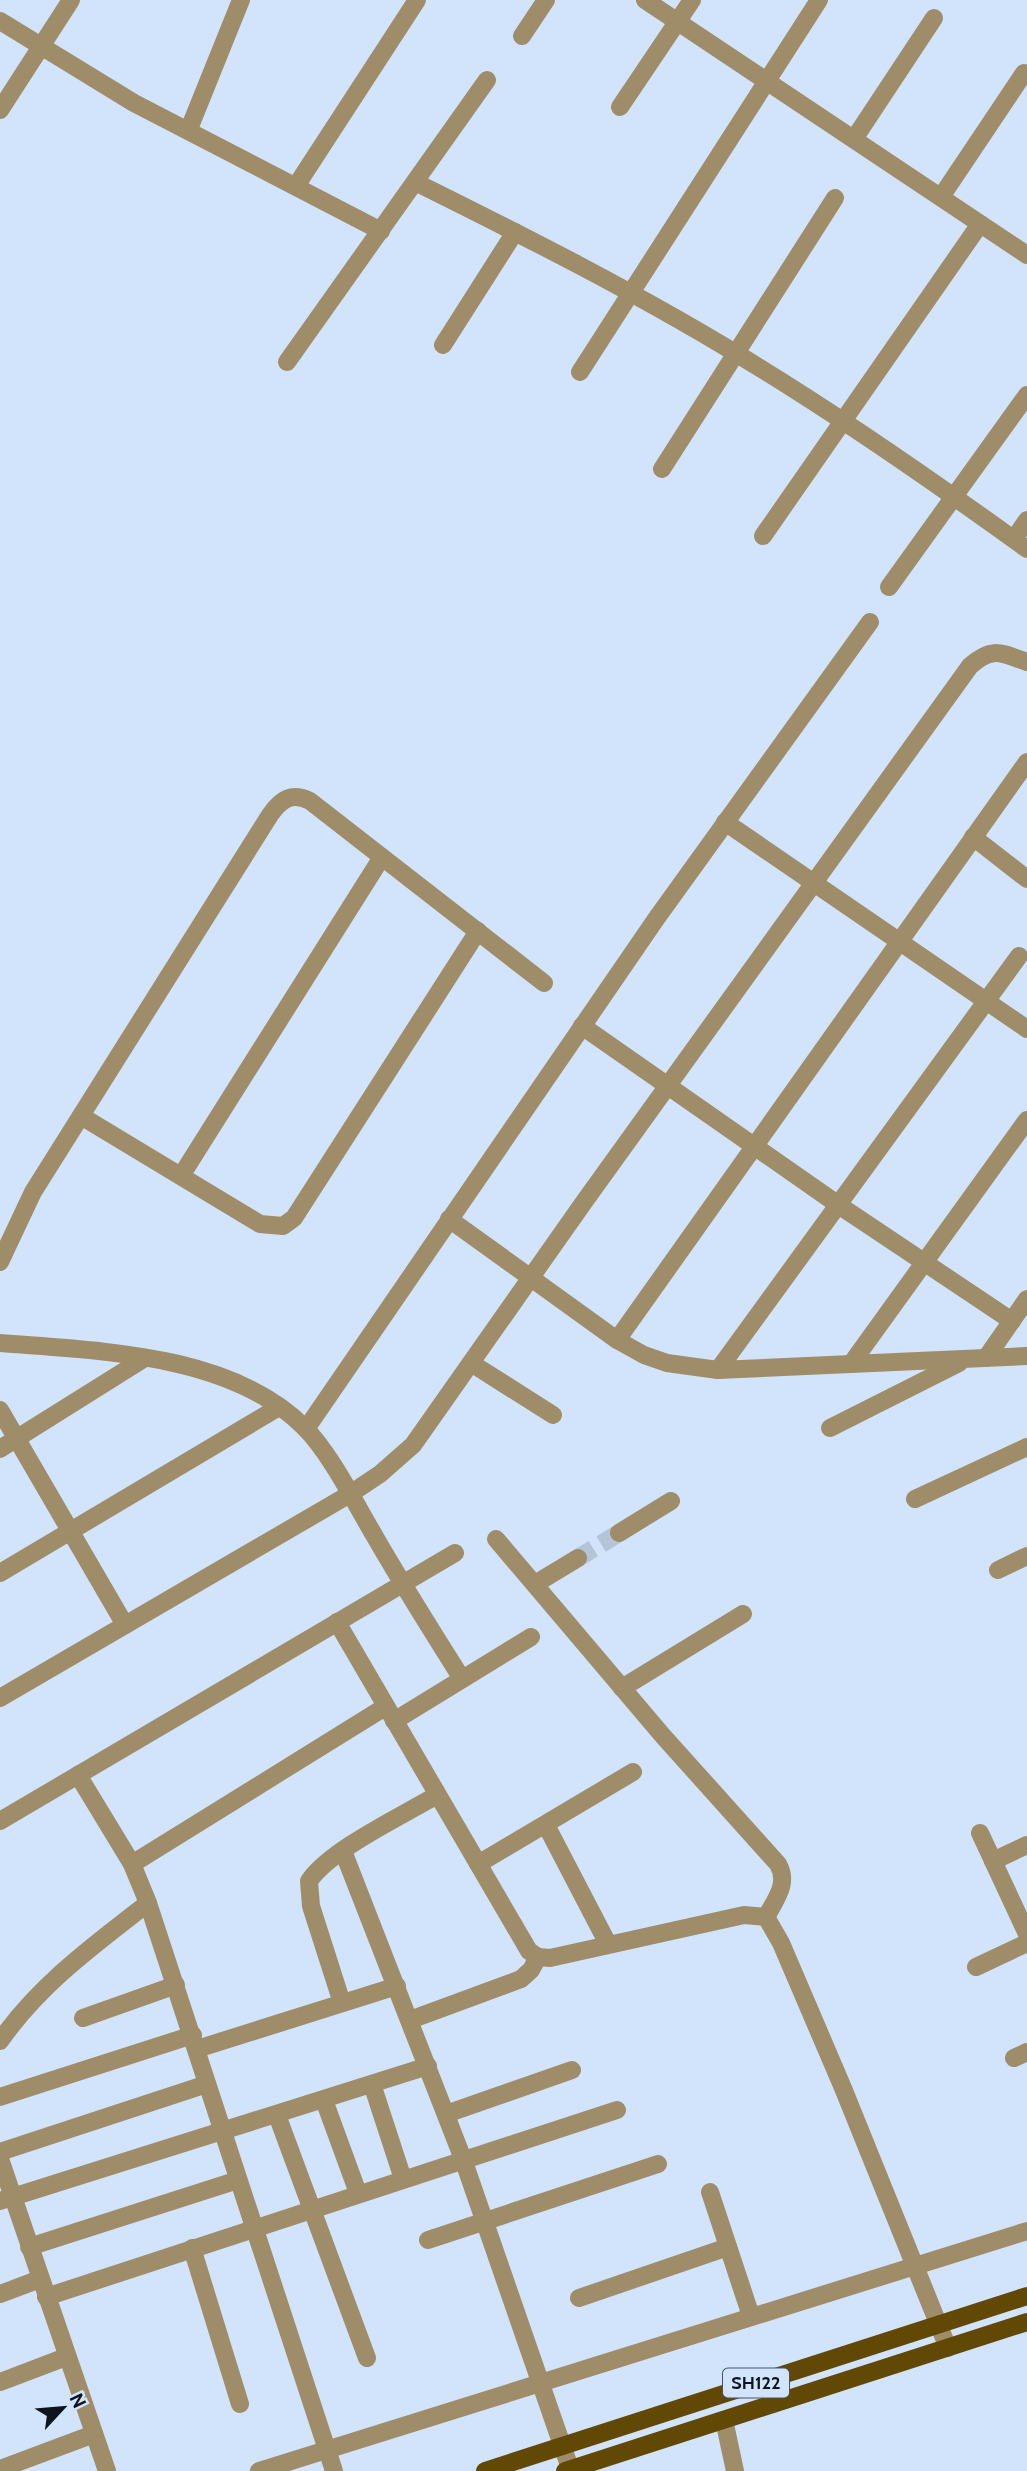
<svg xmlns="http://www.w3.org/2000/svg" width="1027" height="2471" viewBox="0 0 1027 2471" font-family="Cabin,sans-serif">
<rect width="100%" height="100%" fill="#d2e4fb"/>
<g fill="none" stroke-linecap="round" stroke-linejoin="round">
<polyline stroke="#b4c5da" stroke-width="18" stroke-dasharray="18 9" stroke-linecap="butt" points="578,1558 619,1533"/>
<g stroke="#9f8d69" stroke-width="18">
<polyline points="645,0 1027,255"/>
<polyline points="0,21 134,103 381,231"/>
<polyline points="522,36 546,0"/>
<polyline points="620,107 692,0"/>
<polyline points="0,110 71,0"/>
<polyline points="189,129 241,0"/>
<polyline points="854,139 934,18"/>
<path d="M415 182C524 236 633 291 737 354 837 414 933 481 1027 549"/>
<polyline points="296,186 417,0"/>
<polyline points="941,197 1024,73"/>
<polyline points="443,345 515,232"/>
<polyline points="287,362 487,80"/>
<polyline points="580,372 819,0"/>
<polyline points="662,469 835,198"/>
<polyline points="763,536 980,224"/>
<polyline points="1014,539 1027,520"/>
<polyline points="889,587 1027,395"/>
<polyline points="725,822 1027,1029"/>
<polyline points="973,837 1027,879"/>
<polyline points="582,1026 840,1206 1012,1321"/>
<polyline points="81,1116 260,1224 283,1226 294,1218 478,931"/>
<polyline points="181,1176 382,857"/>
<polyline points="449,1219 617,1340 644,1355 667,1363 718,1370 1027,1356"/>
<path d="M0 1262 33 1192 270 815C281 799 292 792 310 801L544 983"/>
<polyline points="617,1340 1027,762"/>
<path d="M0 1343C98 1351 231 1353 305 1428 330 1453 355 1503 374 1535 402 1584 432 1631 462 1679"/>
<polyline points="986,1358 1027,1299"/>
<polyline points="471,1363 553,1415"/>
<polyline points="851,1364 1027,1120"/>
<polyline points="718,1370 1019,956"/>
<polyline points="0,1410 125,1625"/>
<polyline points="830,1428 959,1363"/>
<polyline points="306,1429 656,919 870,622"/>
<polyline points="0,1449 145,1358"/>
<polyline points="915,1499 1027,1447"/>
<polyline points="619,1533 671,1501"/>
<path d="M496 1539 663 1736 778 1864C789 1883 776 1899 766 1917"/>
<polyline points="998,1570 1027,1556"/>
<polyline points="0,1573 279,1407"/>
<polyline points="535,1584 578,1558"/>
<polyline points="337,1622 529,1951 538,1957 550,1958 744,1915 766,1917 781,1943 843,2088 948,2348"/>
<polyline points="622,1688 743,1614"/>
<path d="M0 1698 350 1494 380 1474 413 1445 584 1202 970 666C992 646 1001 653 1027 662"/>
<polyline points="394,1721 531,1637"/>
<polyline points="78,1775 132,1864 148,1903 334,2471"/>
<polyline points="0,1821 455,1553"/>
<polyline points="546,1825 608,1944"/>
<polyline points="980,1833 1027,1934"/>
<polyline points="343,1851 463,2159 571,2471"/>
<polyline points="993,1861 1027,1845"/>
<polyline points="132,1864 385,1707"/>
<polyline points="478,1864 633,1772"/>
<polyline points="976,1967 1027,1943"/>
<path d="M342 2003 311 1906 309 1881C331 1849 402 1816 437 1795"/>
<polyline points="83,2018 176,1985"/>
<polyline points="410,2020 521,1979 531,1970 538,1957"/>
<path d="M0 2041C40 1984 94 1945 148 1903"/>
<polyline points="197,2049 397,1986"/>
<polyline points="1014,2058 1027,2052"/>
<polyline points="372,2084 403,2179"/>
<polyline points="0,2097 193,2035"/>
<polyline points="324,2100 358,2193"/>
<polyline points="446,2114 572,2070"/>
<polyline points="277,2115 367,2358"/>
<polyline points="0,2152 207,2084"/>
<polyline points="0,2159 107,2471"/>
<polyline points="710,2192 751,2316"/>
<polyline points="0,2201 428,2066"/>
<polyline points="428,2240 658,2164"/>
<polyline points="29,2247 238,2180"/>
<polyline points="192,2248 240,2404"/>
<polyline points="0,2294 40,2279"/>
<polyline points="46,2297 617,2110"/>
<polyline points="579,2298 728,2247"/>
<polyline points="0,2382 66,2357"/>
<polyline points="724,2420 735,2471"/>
<polyline points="0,2469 94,2434"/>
<polyline points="259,2471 1027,2231"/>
</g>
<g stroke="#624805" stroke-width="18">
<polyline points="485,2471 1027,2296"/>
<polyline points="565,2471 1027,2322"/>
</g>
</g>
<g text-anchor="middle" stroke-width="5" stroke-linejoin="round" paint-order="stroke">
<rect fill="#d2e4fb" stroke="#475260" stroke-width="2" x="723" y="2368.5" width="66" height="29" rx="5"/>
<g font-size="18" font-weight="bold" fill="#0c141e">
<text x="756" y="2389">SH122</text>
</g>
</g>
<g transform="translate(63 2408) rotate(64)" stroke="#d2e4fb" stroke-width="5" paint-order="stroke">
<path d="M0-5L12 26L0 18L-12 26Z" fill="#0c141e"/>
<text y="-10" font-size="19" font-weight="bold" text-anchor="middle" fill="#0c141e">N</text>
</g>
</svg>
